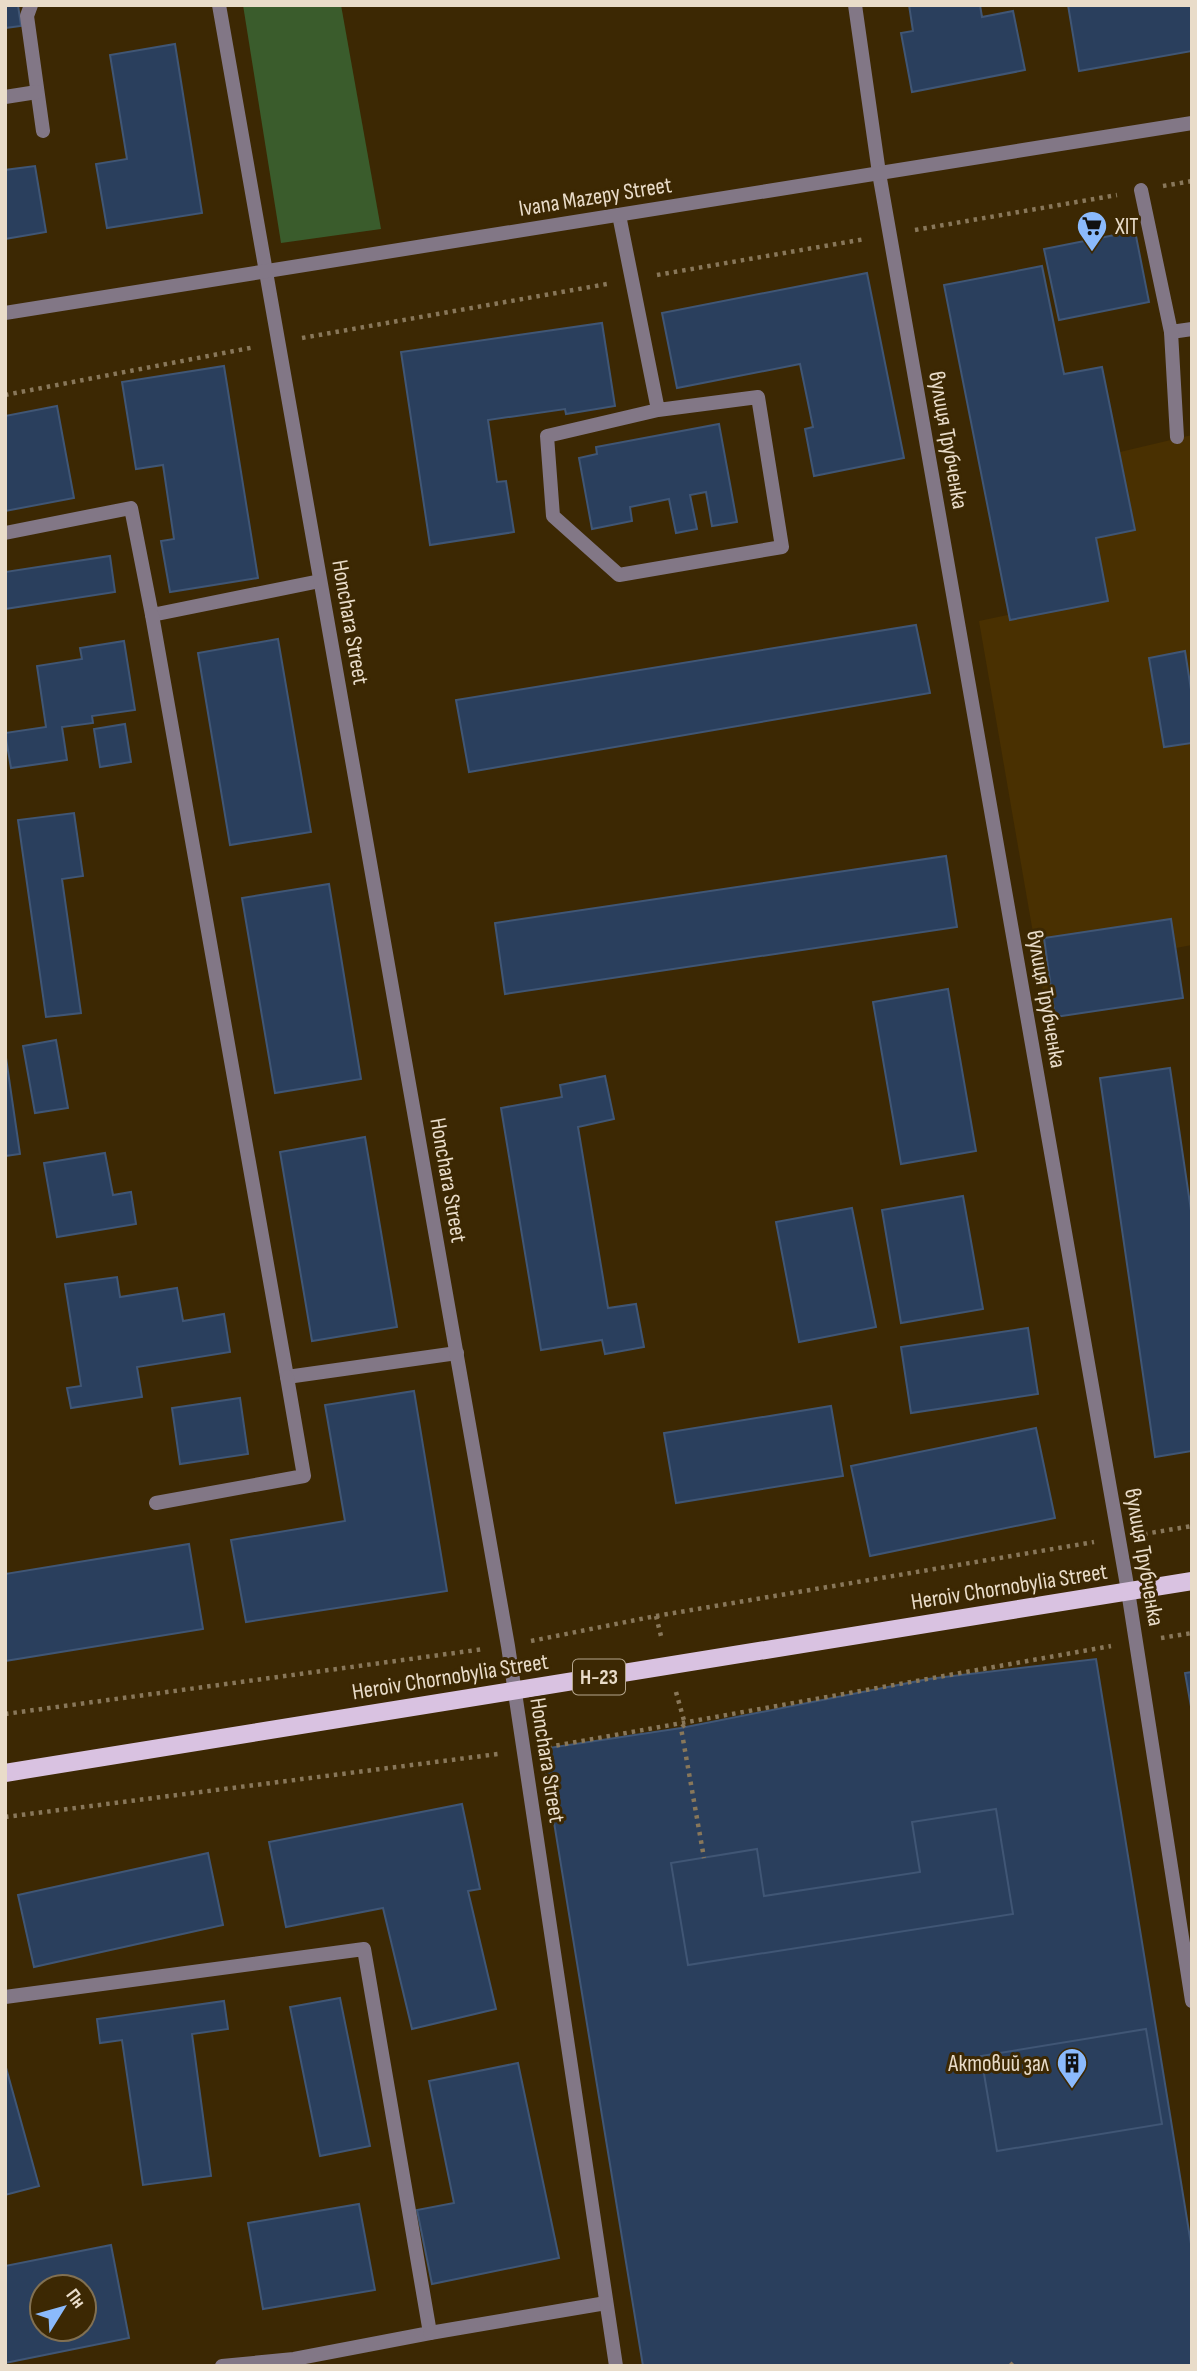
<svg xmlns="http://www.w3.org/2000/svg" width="1197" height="2371" viewBox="0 0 1197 2371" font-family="'Sofia Sans Condensed',sans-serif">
<rect width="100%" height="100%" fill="#3c2803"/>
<polygon fill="#493001" points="1192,435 1192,945 1176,948 1183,998 1047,1014 979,621 1106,594 1096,538 1135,530 1120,452"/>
<polygon fill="#3a5c2c" points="243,5 341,5 381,229 281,243"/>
<g fill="#2a3f5d" stroke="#405675" stroke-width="2" fill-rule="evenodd">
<polygon points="5,5 18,5 21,26 5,28"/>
<polygon points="909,5 980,5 982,17 1013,11 1025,70 912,92 901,33 913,31"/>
<polygon points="1068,5 1192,5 1192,51 1079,71"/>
<polygon points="175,44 202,213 107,228 96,164 127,159 110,55"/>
<polygon points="35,166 46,232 5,239 5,170"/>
<polygon points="1135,231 1149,302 1059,320 1044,249"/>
<polygon points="1042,266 1064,374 1102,367 1135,530 1096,538 1108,601 1010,620 944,285"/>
<polygon points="867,273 904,458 814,476 805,429 813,427 800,364 677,388 662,313"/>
<polygon points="602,323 615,406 566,414 565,409 488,420 497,482 506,481 514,532 430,545 401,352"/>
<polygon points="224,366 258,578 170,592 161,541 174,539 163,465 136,469 122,382"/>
<polygon points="57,406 74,498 5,511 5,416"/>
<polygon points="719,424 737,522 712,526 706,492 690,495 697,529 676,533 669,499 630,507 632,521 592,529 579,458 597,454 596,447"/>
<polygon points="110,556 115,592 5,609 5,572"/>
<polygon points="916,625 930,693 469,772 456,700"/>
<polygon points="278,639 311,832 230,845 198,653"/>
<polygon points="124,641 135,710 92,716 93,723 62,727 67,760 11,768 5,733 46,727 37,666 82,659 80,648"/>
<polygon points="1185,651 1192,696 1192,743 1164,747 1149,658"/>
<polygon points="125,724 131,762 100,767 94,729"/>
<polygon points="74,813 83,876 62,879 81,1013 46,1017 18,820"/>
<polygon points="946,856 957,927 505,994 495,923"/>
<polygon points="329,884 361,1079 275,1093 242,898"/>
<polygon points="1171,919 1183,998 1055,1017 1044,938"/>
<polygon points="948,989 976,1151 901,1164 873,1002"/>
<polygon points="56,1040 68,1108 35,1113 23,1046"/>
<polygon points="5,1051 20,1154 5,1156"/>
<polygon points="1170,1068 1192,1217 1192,1451 1155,1457 1100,1078"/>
<polygon points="605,1076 614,1119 578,1127 608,1308 636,1304 644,1347 605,1354 602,1340 541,1350 501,1108 562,1097 560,1085"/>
<polygon points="365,1137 397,1327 312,1341 280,1152"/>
<polygon points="105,1153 113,1195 131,1192 136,1224 57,1237 44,1163"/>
<polygon points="963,1196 983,1309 901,1323 882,1210"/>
<polygon points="852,1208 876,1327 799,1342 776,1222"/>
<polygon points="117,1277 120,1297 177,1288 183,1321 224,1314 230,1352 137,1367 142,1397 71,1408 67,1388 81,1386 65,1284"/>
<polygon points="1028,1328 1038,1394 911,1413 901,1347"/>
<polygon points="414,1391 447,1591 246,1622 231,1540 345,1521 325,1405"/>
<polygon points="240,1398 248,1454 180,1464 172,1408"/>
<polygon points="831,1406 843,1476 676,1503 664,1433"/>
<polygon points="1036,1428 1055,1518 870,1556 851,1466"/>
<polygon points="189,1544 203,1629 5,1661 5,1574"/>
<polygon points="1096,1659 1192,2250 1192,2366 643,2366 542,1749 681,1728 928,1679"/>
<polygon points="1192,1672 1192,1712 1185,1673"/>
<polygon points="462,1804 480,1889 468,1891 496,2009 412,2029 383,1908 286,1927 269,1842"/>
<polygon points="996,1809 1013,1914 688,1965 671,1863 757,1849 764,1896 920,1872 912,1822"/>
<polygon points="208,1853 223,1925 34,1967 18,1895"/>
<polygon points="340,1998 370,2146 320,2156 290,2007"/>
<polygon points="224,2001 228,2029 192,2034 211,2176 143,2185 122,2040 100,2043 97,2019"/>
<polygon points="1146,2029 1162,2124 997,2151 981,2056"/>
<polygon points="518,2063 559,2258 432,2284 417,2210 454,2203 429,2081"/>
<polygon points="5,2064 39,2186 5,2195"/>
<polygon points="359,2204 375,2290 263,2309 248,2223"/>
<path d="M111 2245 129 2338 5 2363V2266ZM42 2287H84V2329H42Z"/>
</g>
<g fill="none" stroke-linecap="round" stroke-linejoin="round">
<g stroke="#88775a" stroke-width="4.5" stroke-dasharray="3.5 5" stroke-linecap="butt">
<polyline points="1163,186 1192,181"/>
<polyline points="915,230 1117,195"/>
<polyline points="657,275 865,239"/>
<polyline points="302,338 607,284"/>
<polyline points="5,395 255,347"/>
<polyline points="1144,1534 1192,1526"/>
<polyline points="656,1616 662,1640"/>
<polyline points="1161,1638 1192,1633"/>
<polyline points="531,1641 656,1616 1094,1542"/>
<polyline points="676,1692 685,1724 681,1728 704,1858"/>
<polyline points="5,1714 484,1649"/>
<polyline points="548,1747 1111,1646"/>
<polyline points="5,1817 498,1754"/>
<polyline points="1010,2363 1013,2366"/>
</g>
<g stroke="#827786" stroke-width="14">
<polyline points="31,5 27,16 43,131"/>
<polyline points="5,97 37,92"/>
<polyline points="619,215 658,410 758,397 782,547 619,575 553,516 547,436 658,410"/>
<polyline points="5,533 131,508 152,615 320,581"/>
<polyline points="152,615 287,1377 457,1353"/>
<polyline points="156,1503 304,1476 287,1377"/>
<polyline points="5,1997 364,1949 430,2333 294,2359 222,2366"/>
<polyline points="430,2333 606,2303"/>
</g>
<g stroke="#827786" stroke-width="14">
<polyline points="219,5 508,1646 616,2366"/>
<polyline points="855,5 879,173 1128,1591 1192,2001"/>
<polyline points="1141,190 1171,332 1192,329"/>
<polyline points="5,313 1192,123"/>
<polyline points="1171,332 1177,437"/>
</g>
<polyline stroke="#d9c2e1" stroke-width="18" points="5,1773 1192,1581"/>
</g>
<defs>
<g id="supermarket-pin" transform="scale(1.575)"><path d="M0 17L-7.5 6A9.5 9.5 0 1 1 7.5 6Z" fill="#8bbafc" stroke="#3c2803"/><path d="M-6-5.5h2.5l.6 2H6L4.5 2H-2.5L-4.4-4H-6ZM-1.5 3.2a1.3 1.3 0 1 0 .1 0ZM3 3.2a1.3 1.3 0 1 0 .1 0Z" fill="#111"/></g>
<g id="building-pin" transform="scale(1.575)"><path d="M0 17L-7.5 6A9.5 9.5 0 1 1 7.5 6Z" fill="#8bbafc" stroke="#3c2803"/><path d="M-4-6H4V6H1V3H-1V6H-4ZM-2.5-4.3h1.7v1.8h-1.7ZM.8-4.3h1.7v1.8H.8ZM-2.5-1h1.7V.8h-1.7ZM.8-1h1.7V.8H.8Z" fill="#111"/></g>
</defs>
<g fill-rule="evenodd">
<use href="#supermarket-pin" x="1092" y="226"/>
<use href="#building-pin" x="1072" y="2063"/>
</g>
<g text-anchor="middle" stroke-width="6" stroke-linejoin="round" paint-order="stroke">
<rect fill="#3c2803" stroke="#b5a68e" stroke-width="2" x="573" y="1659.5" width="52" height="35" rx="5"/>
<g font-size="21" font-weight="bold" fill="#e9dcc9">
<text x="599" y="1684">Н-23</text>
</g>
<g font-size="23" fill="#e9dcc9" stroke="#3c2803">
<text transform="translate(595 196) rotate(-9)" y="8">Ivana Mazepy Street</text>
<text transform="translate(949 440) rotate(80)" y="8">вулиця Трубченка</text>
<text transform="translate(351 622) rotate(80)" y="8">Honchara Street</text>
<text transform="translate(1047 999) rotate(80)" y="8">вулиця Трубченка</text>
<text transform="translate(449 1180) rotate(80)" y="8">Honchara Street</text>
<text transform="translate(1145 1557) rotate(80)" y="8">вулиця Трубченка</text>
<text transform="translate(1009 1586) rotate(-9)" y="8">Heroiv Chornobylia Street</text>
<text transform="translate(450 1676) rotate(-9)" y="8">Heroiv Chornobylia Street</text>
<text transform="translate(548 1760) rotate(81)" y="8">Honchara Street</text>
</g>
<g font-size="23" fill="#e9dcc9" stroke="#3c2803" text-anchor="start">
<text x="1115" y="234">ХІТ</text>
<text x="1049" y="2071" text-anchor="end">Актовий зал</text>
</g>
</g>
<rect width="1197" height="2371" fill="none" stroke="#e9dcc9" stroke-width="14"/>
<g transform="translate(63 2308) rotate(53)"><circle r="33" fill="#3c2803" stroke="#817052" stroke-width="2"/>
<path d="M0-5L12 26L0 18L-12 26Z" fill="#8bbafc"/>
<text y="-10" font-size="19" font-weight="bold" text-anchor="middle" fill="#e9dcc9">Пн</text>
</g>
</svg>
